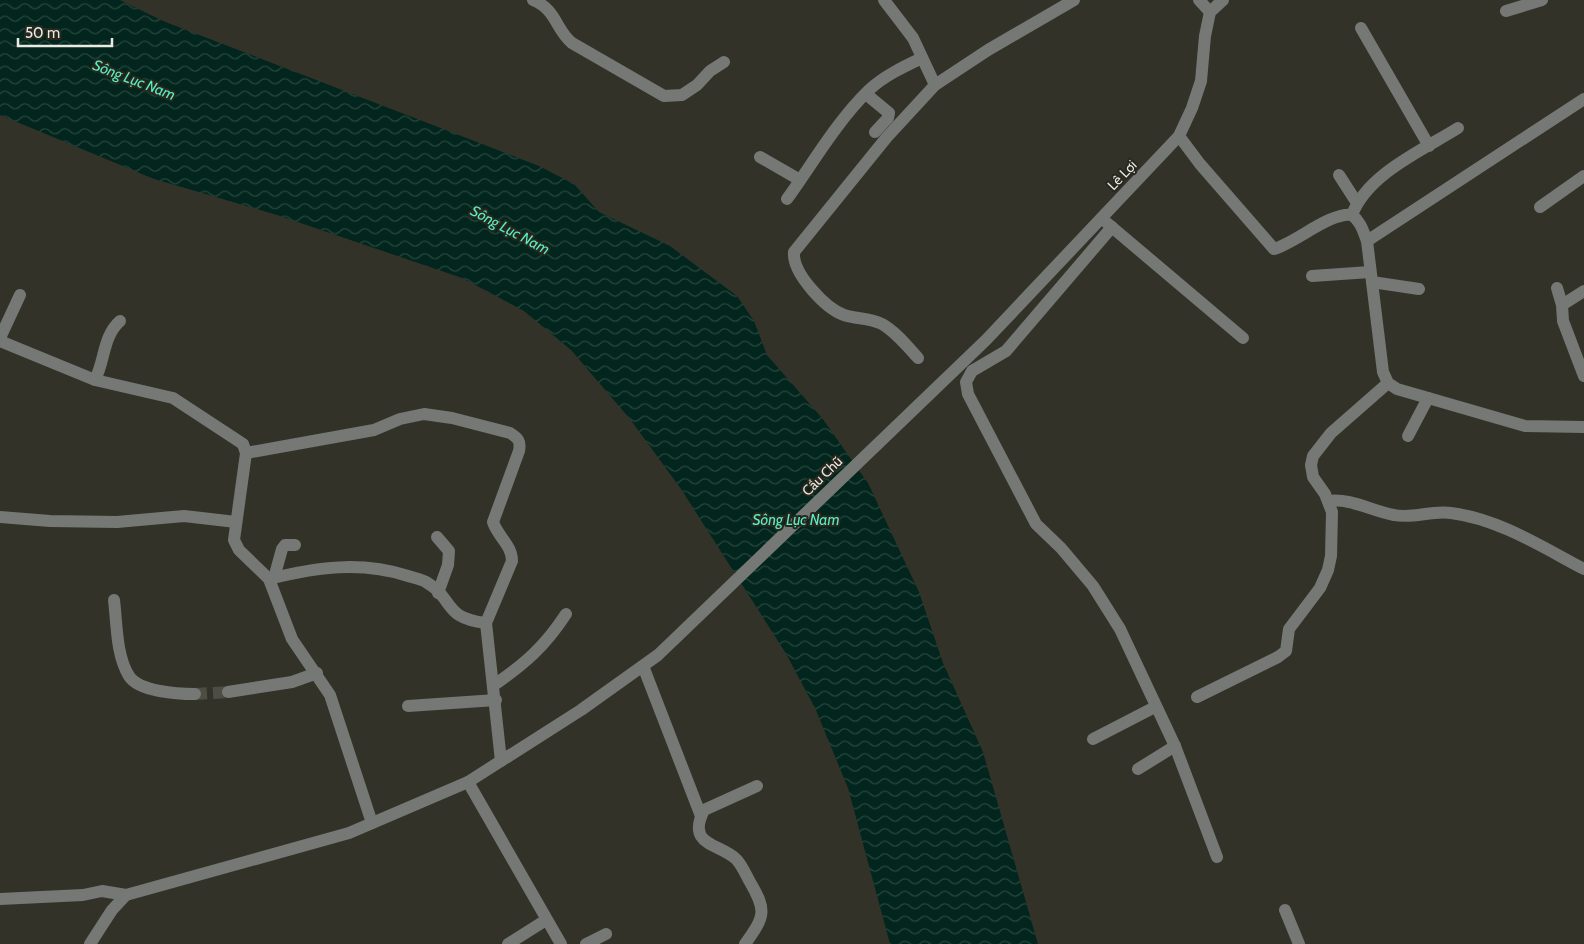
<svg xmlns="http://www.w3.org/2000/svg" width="1584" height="944" viewBox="0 0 1584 944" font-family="Cabin,sans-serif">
<defs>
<pattern id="water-waves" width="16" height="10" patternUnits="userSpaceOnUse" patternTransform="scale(1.25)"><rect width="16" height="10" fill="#02261d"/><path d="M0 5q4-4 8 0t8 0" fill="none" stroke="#27463e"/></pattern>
</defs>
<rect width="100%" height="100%" fill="#333228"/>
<polygon fill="url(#water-waves)" points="0,0 120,0 163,21 539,166 574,184 599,212 670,246 737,296 754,321 767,355 822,418 868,483 919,592 943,663 983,752 1038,944 890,944 848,788 815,708 785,652 681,489 630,419 571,350 524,311 462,278 277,215 154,179 0,115"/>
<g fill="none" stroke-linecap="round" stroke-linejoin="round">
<polyline stroke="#4e4d44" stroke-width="12" stroke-dasharray="12 6" stroke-linecap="butt" points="195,694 228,692"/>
<g stroke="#757874" stroke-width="12">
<path d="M533 0C557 10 555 29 572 43L664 96 682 95 697 85 710 71 724 62"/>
<polyline points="884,0 913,38 935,85"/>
<polyline points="1199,0 1210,12"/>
<polyline points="1506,11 1542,0"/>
<polyline points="1361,28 1429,146"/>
<polyline points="866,94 889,113 888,118 875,132"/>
<path d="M1179 136 1200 164 1274 249C1297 242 1330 212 1352 215 1361 222 1363 231 1367 241L1383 372 1388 383 1397 389 1525 426 1584 427"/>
<polyline points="760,157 800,180"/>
<polyline points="1339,175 1357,203"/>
<path d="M787 199C813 163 837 121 869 90 884 76 903 67 922 58"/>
<polyline points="1540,207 1584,176"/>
<path d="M1352 215C1367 174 1423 150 1458 128"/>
<polyline points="1107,223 1243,338"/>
<polyline points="1112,227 1006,351 972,371 966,382 968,394 1036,524 1061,548 1093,586 1120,629 1175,746 1217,857"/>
<polyline points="1367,241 1584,99"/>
<polyline points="1312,276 1370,272"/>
<polyline points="1372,282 1419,289"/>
<polyline points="1557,288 1562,305 1563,321 1584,376"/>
<polyline points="1562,305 1584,291"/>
<polyline points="0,338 20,295"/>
<polyline points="0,341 95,380 173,398 243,444 246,453 234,540 239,550 269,579 292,639 330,695 372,823"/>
<path d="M918 358C907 346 896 332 882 324 870 318 856 319 844 315 825 308 792 273 794 252L887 137 935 85 988 50 1074 0"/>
<path d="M95 380C105 360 103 336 120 321"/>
<polyline points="1408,436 1428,398"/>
<path d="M246 453 374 430 400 419 424 414 452 418 510 433C518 438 521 441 519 451L493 522C498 537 512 545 512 561L486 623 501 761"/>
<path d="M1328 501C1352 498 1371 511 1394 515 1413 519 1432 510 1451 513 1499 519 1542 547 1584 569"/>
<polyline points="0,517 50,521 117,522 184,516 236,522"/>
<polyline points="437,537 449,551 448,565 438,593"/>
<polyline points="274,578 282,549 285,545 295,545"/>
<path d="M269 579C317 567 361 561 408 576 414 578 421 579 426 582 455 599 442 618 486 623"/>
<path d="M114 600C117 624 116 655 129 676 139 692 179 694 195 694"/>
<polyline points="643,666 701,816"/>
<path d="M494 685C526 663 545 646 566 614"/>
<polyline points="228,692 292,682 317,673"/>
<polyline points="1197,697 1278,657 1286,651 1289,629 1320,588 1328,570 1331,556 1332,512 1325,494 1313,477 1311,465 1313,456 1331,433 1388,383"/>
<polyline points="408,706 496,700"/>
<polyline points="1093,739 1155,707"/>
<polyline points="1138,769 1175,746"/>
<polyline points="468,782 561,944"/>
<polyline points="0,899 83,895 102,891 126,895"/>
<polyline points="1285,910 1299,944"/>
<polyline points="90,944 112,910 126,895 349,833 468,782 581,710 658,655 986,340 1179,136 1192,108 1201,81 1205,36 1210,12 1223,0"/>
<polyline points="508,944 546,920"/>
<polyline points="586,944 606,934"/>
<path d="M745 944C765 916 767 911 750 882 746 875 742 865 736 859 719 843 686 846 704 810L757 786"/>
</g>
</g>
<g text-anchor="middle" stroke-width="4" stroke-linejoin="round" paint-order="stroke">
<g font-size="14" fill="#eae9e3" stroke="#29281e">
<text transform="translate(1122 175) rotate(-46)" y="5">Lê Lợi</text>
<text transform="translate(822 476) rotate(-44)" y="5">Cầu Chũ</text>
</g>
<g font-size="15" font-style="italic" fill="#57efc5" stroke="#29281e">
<text transform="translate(134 80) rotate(21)" y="5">Sông Lục Nam</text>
<text transform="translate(510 230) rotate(28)" y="5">Sông Lục Nam</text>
<text x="796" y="525">Sông Lục Nam</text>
</g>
</g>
<path d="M18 38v8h94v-8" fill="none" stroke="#eae9e3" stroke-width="2.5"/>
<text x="25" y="38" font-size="15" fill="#eae9e3" stroke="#29281e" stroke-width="4" paint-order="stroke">50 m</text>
</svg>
